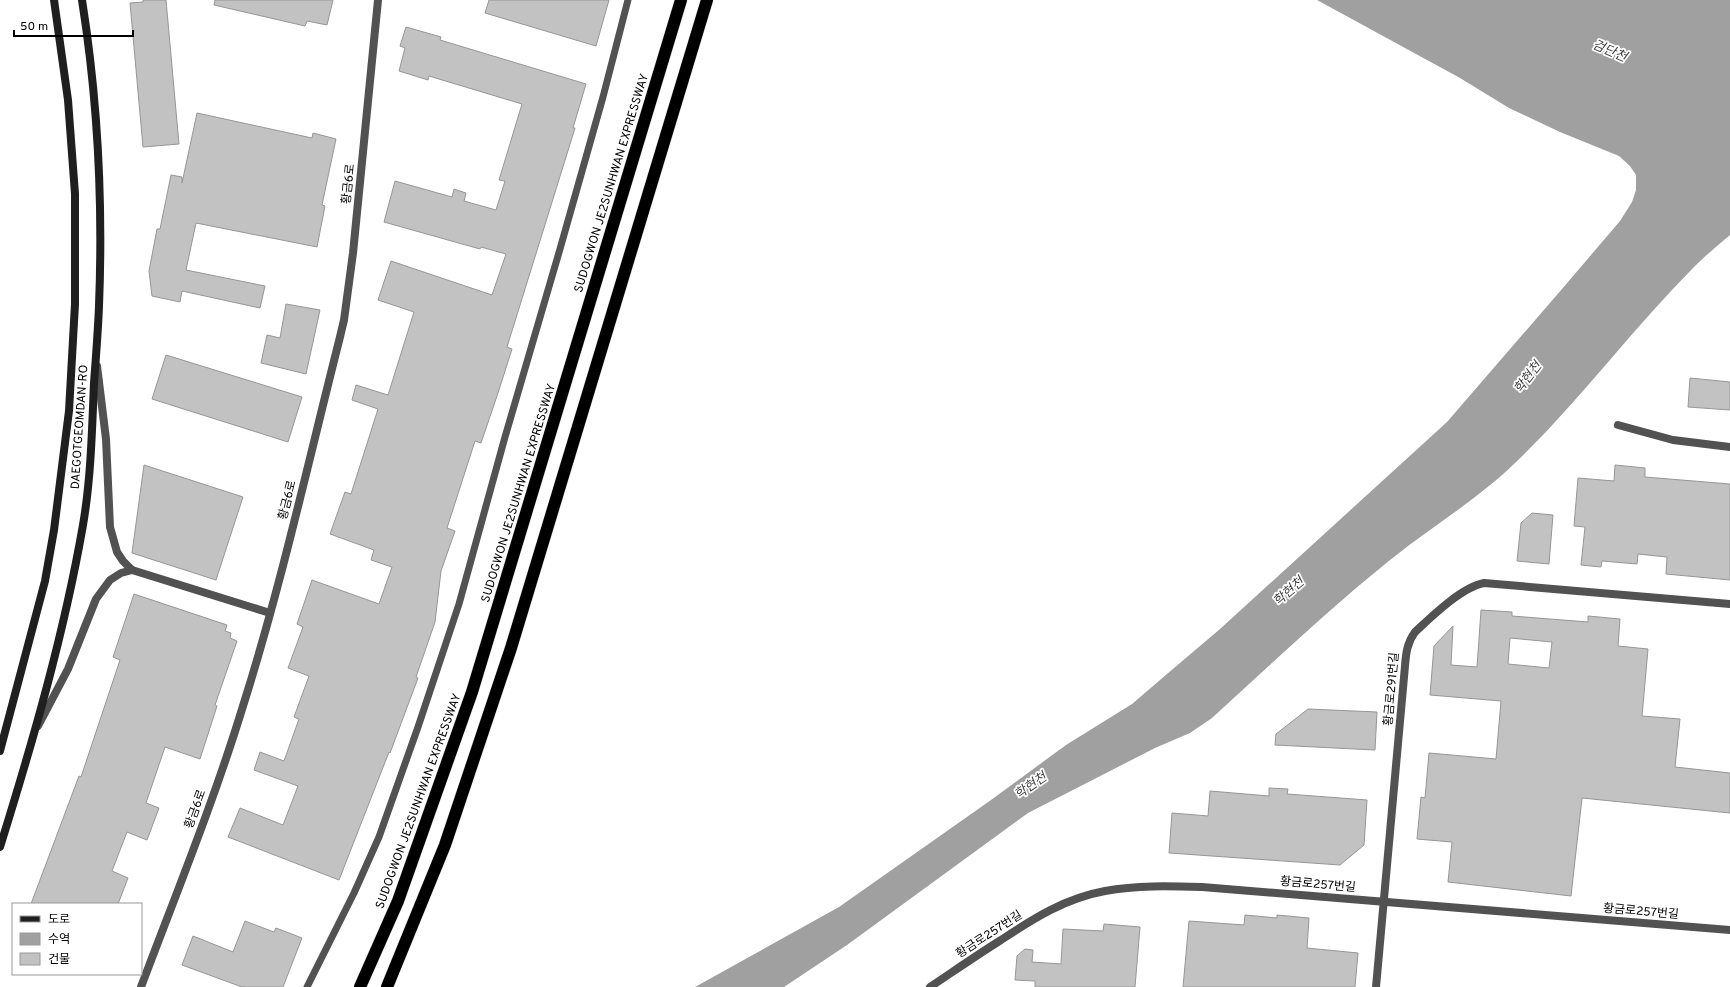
<svg xmlns="http://www.w3.org/2000/svg" width="1730" height="987" viewBox="0 0 1730 987" font-family="Overpass,'Noto Sans KR',sans-serif">
<rect width="100%" height="100%" fill="#fff"/>
<path fill="#a0a0a0" d="M1317 0H1730V235C1718 245 1706 255 1695 266 1632 329 1579 402 1515 463 1482 495 1444 519 1408 546 1339 599 1276 660 1212 718L1190 733 1155 748 1028 813 847 945 784 987H695L839 907 991 800 1066 745 1132 704 1167 674 1220 629 1447 422 1568 282 1620 221 1632 202 1636 190V175L1630 166 1619 156 1560 132 1509 108 1460 78Z"/>
<g fill="#c2c2c2" stroke="#969696" fill-rule="evenodd">
<polygon points="143,0 166,0 179,144 143,147 130,3 143,2"/>
<polygon points="215,0 333,0 327,25 307,21 305,26 214,5"/>
<polygon points="489,0 609,0 596,46 485,13"/>
<polygon points="406,27 441,37 440,40 586,84 573,128 575,128 507,347 512,349 497,396 481,443 475,441 447,528 455,531 441,571 435,622 416,677 418,678 390,753 389,752 339,880 228,837 240,808 283,825 298,786 254,770 260,752 284,761 299,719 294,717 309,676 288,668 303,627 297,624 312,580 379,604 392,567 371,560 374,550 330,534 345,492 351,494 378,409 352,400 356,385 388,395 414,312 378,300 391,261 492,295 506,254 481,247 480,249 384,222 395,181 452,197 454,189 466,193 464,201 496,210 505,181 499,180 522,104 429,76 428,80 399,71 405,48 400,46"/>
<polygon points="197,113 312,138 313,133 336,139 322,205 325,206 317,247 196,223 186,270 265,286 260,308 182,291 180,302 152,296 149,271 157,229 160,229 171,175 182,177 182,183"/>
<polygon points="286,304 320,310 306,374 261,363 267,335 280,338"/>
<polygon points="166,355 302,397 288,442 152,399"/>
<polygon points="1690,378 1730,382 1730,410 1688,407"/>
<polygon points="144,465 243,497 216,580 132,553"/>
<polygon points="1615,465 1645,468 1645,477 1730,484 1730,580 1666,574 1667,557 1638,554 1637,564 1602,561 1601,567 1581,565 1585,527 1574,526 1578,478 1614,481"/>
<polygon points="1532,513 1553,515 1549,564 1517,561 1521,523"/>
<polygon points="134,594 227,625 225,631 231,633 230,638 237,641 215,705 217,706 200,759 165,747 146,803 159,808 147,840 127,832 112,871 128,878 118,904 31,904 79,776 81,777 120,660 113,657"/>
<path d="M1481 610 1512 612V616L1588 622V616L1620 619 1618 646 1648 649 1642 716 1680 719 1675 767 1730 773V813L1582 798 1571 896 1448 882 1452 842 1417 839 1421 797 1425 798 1429 753 1496 759 1501 701 1430 695 1434 646 1453 626 1451 665 1477 667ZM1510 638 1552 642 1549 668 1508 664Z"/>
<polygon points="1308,709 1377,712 1375,750 1275,745 1276,734"/>
<polygon points="1269,788 1288,789 1287,794 1367,800 1364,845 1340,865 1169,853 1172,813 1208,816 1210,791 1269,796"/>
<polygon points="1245,915 1277,918 1277,915 1309,918 1307,948 1358,953 1355,987 1183,987 1189,921 1244,925"/>
<polygon points="245,921 274,932 276,928 302,938 283,987 242,987 182,965 193,936 233,952"/>
<polygon points="1104,924 1140,927 1135,987 1035,987 1035,981 1015,980 1017,956 1025,949 1033,950 1032,962 1061,964 1063,929 1103,931"/>
</g>
<g fill="none" stroke-linecap="round" stroke-linejoin="round">
<g stroke="#dbdbdb" stroke-width="13">
<g id="highway">
<polyline points="360,987 398,901 472,692 681,0"/>
<polyline points="387,987 445,845 511,648 707,0"/>
</g>
</g>
<polyline stroke="#525252" stroke-width="7" points="307,987 354,893 379,837 418,727 459,604 505,437 560,249 603,97 628,0"/>
<g stroke="#525252" stroke-width="8">
<polyline points="97,366 106,439 110,527 117,552 123,561 132,570 270,613"/>
<polyline points="1618,425 1673,440 1730,447"/>
<polyline points="38,726 68,669 96,599 110,580 121,573 132,570"/>
<path d="M141 987C176 894 214 801 243 706 281 586 308 463 339 341L344 320 353 253 378 0"/>
<path d="M930 987C954 971 977 955 1001 940 1034 918 1066 898 1105 891 1137 885 1169 886 1202 887L1730 930"/>
<path d="M1376 987 1405 666C1406 653 1407 643 1415 632 1432 616 1462 587 1484 583L1730 604"/>
</g>
<g stroke="#1f1f1f" stroke-width="8">
<polyline points="0,751 45,581 54,530 69,411 75,304 75,194 68,100 54,0"/>
<path d="M0 847C33 741 64 634 83 525 91 478 92 430 94 383 96 357 98 331 99 306 103 204 98 101 82 0"/>
</g>
<use href="#highway" stroke="#000" stroke-width="12"/>
</g>
<g text-anchor="middle" stroke-width="3.5" stroke-linejoin="round" paint-order="stroke">
<g font-size="12" fill="#000" stroke="#fff">
<text transform="translate(611 183) rotate(-73)" y="4">SUDOGWON JE2SUNHWAN EXPRESSWAY</text>
<text transform="translate(348 184) rotate(-84)" y="4">황금6로</text>
<text transform="translate(79 427) rotate(-86)" y="4">DAEGOTGEOMDAN-RO</text>
<text transform="translate(518 493) rotate(-73)" y="4">SUDOGWON JE2SUNHWAN EXPRESSWAY</text>
<text transform="translate(287 500) rotate(-76)" y="4">황금6로</text>
<text transform="translate(1391 689) rotate(-85)" y="4">황금로291번길</text>
<text transform="translate(418 801) rotate(-70)" y="4">SUDOGWON JE2SUNHWAN EXPRESSWAY</text>
<text transform="translate(195 809) rotate(-70)" y="4">황금6로</text>
<text transform="translate(1318 884) rotate(5)" y="4">황금로257번길</text>
<text transform="translate(1641 911) rotate(5)" y="4">황금로257번길</text>
<text transform="translate(989 934) rotate(-33)" y="4">황금로257번길</text>
</g>
<g font-size="13" font-style="italic" fill="#414141" stroke="#fff">
<text transform="translate(1610 50) rotate(23)" y="5">검단천</text>
<text transform="translate(1527 377) rotate(-52)" y="5">학현천</text>
<text transform="translate(1288 591) rotate(-41)" y="5">학현천</text>
<text transform="translate(1030 785) rotate(-35)" y="5">학현천</text>
</g>
</g>
<rect x="12" y="903" width="130" height="72" fill="#ffffff" stroke="#999999"/>
<rect x="20" y="916" width="20" height="6" fill="#1f1f1f" stroke="#999999"/>
<text x="48" y="923" font-size="12" fill="#000000">도로</text>
<rect x="20" y="933" width="20" height="12" fill="#a0a0a0" stroke="#999999"/>
<text x="48" y="943" font-size="12" fill="#000000">수역</text>
<rect x="20" y="953" width="20" height="12" fill="#c2c2c2" stroke="#999999"/>
<text x="48" y="963" font-size="12" fill="#000000">건물</text>
<path d="M14 30v6h119v-6" fill="none" stroke="#000000" stroke-width="2"/>
<text x="20" y="30" font-size="12" fill="#000000" stroke="#ffffff" stroke-width="3" paint-order="stroke">50 m</text>
</svg>
